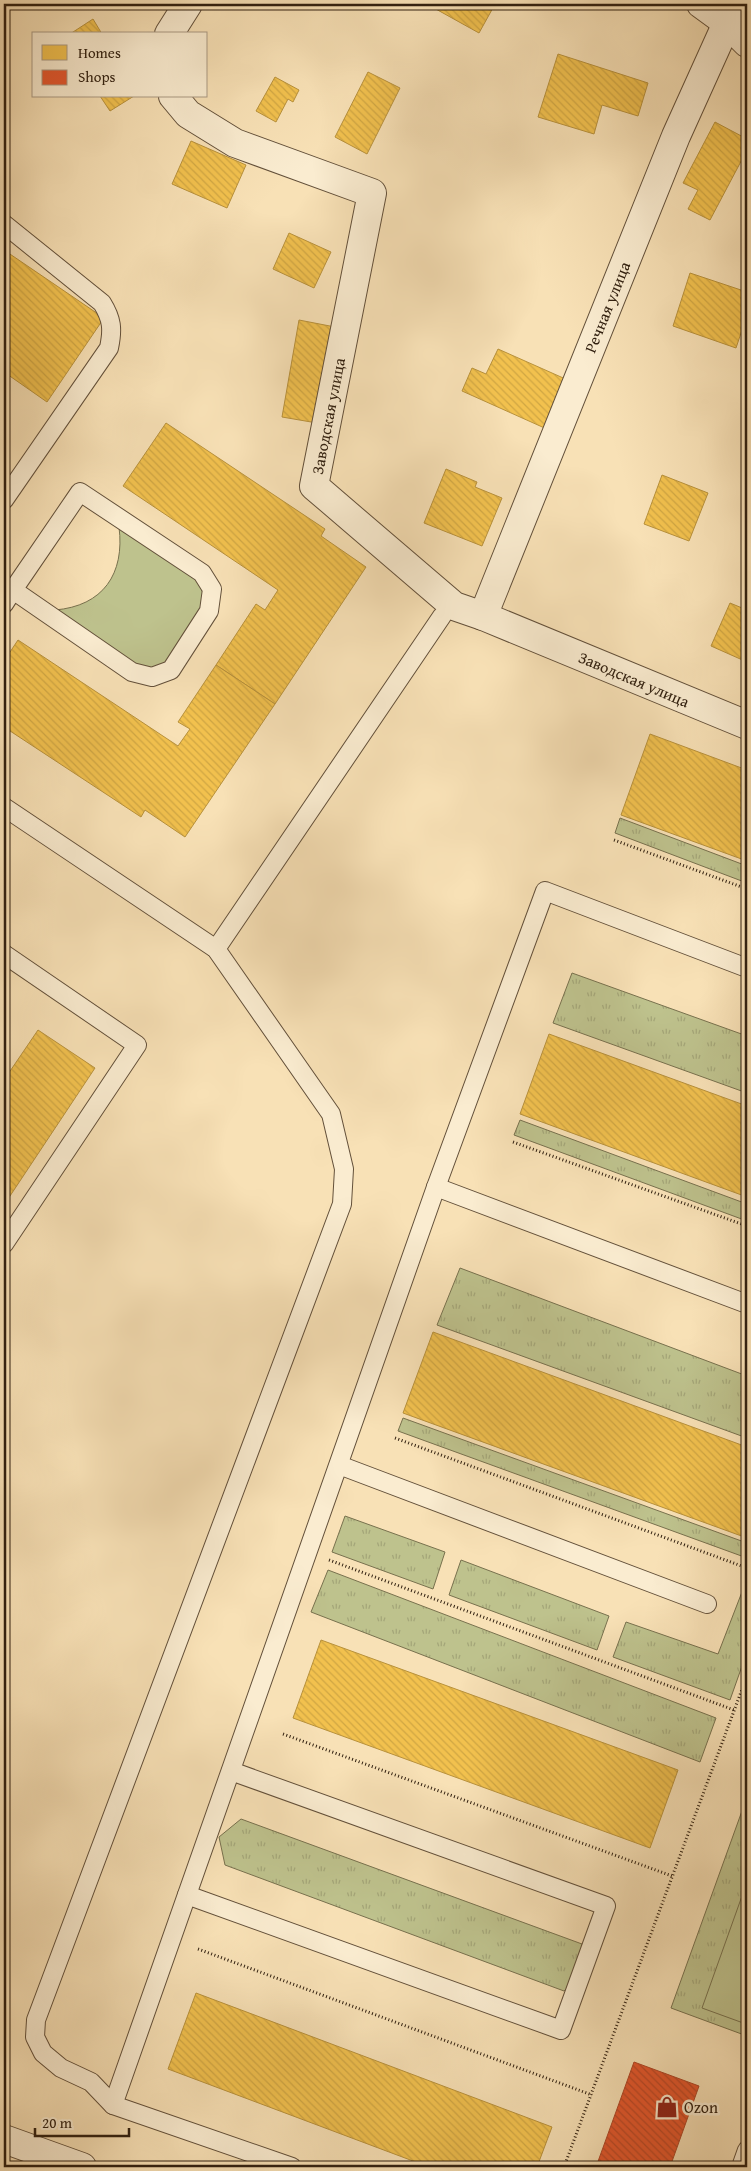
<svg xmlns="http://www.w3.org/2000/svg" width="751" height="2171" viewBox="0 0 751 2171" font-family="'Gentium Book Plus',serif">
<defs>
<pattern id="grass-tufts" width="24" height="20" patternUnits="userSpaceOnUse" patternTransform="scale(1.25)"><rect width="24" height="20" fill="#bec28d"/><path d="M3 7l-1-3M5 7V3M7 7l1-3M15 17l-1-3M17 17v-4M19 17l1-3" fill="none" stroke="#a4a679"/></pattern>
<pattern id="homes-back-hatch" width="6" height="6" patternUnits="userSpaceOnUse" patternTransform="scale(1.25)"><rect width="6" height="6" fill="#f2c14e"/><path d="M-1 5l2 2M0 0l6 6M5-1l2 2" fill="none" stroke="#d0a643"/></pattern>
<pattern id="shops-back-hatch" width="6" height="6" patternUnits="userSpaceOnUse" patternTransform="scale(1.25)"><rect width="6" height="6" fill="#e4572e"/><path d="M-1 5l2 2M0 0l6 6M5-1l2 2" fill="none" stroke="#b94826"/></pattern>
</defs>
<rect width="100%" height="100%" fill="#f8e1b6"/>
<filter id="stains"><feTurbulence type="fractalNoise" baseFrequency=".004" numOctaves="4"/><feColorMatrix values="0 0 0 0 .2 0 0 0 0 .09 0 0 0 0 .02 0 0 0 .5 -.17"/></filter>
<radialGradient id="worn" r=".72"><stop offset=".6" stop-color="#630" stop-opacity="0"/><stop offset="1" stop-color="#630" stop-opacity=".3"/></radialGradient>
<g fill="url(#grass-tufts)" stroke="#78714e">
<polygon points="620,818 747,866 747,883 615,833"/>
<polygon points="572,973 747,1036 747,1093 553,1023"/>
<polygon points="520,1120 747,1204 747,1221 514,1135"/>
<polygon points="460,1268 747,1376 747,1438 437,1325"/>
<polygon points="403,1418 747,1543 747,1558 398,1431"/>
<polygon points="345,1516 445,1552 433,1589 332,1552"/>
<polygon points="461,1560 609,1616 597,1650 449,1595"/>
<polygon points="328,1570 716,1718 700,1762 311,1612"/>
<polygon points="747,1579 747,1652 730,1700 613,1657 626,1622 718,1654"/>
<polygon points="747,1797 747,2036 671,2008"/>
<polygon points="241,1819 582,1944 584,1973 564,1991 225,1865 219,1837"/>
</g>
<g fill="#bec28d" stroke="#78714e">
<path d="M119 527 195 579C215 600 194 623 182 642 177 649 172 659 165 663 156 669 147 669 138 667L55 610C103 606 125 574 119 527Z"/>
<polygon points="747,1882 747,2021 746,2024 702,2008"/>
</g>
<g fill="url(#homes-back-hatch)" stroke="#b8913b">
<polygon points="437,4 490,4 494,6 479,33 434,8"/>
<polygon points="93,19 102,34 70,34"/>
<polygon points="558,54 648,83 638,116 602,105 594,134 538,117"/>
<polygon points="368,72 400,88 367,154 335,137"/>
<polygon points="275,77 299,90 293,102 288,99 276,122 256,111"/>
<polygon points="100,96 134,96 110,111"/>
<polygon points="715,122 747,139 747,150 710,220 688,209 698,190 683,183"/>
<polygon points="191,141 246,165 227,208 172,184"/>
<polygon points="289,233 331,252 314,288 273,269"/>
<polygon points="4,250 104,318 47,402 4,372"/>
<polygon points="690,273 747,292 747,315 736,348 673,326"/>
<polygon points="299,320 335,327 317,423 282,417"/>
<polygon points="498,349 570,381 549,430 462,391 472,368 486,374"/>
<polygon points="166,423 325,529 321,536 366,567 275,704 216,665 256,604 265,610 278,590 123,486"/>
<polygon points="446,469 477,482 475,487 502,498 482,546 424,523"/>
<polygon points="662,475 708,493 689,541 644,524"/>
<polygon points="730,603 747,610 747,662 711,646"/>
<polygon points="18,640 178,746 190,729 178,722 216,665 275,704 185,837 145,810 141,817 4,727 4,661"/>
<polygon points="650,734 747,770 747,861 621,815"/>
<polygon points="38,1030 95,1068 4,1205 4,1080"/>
<polygon points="549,1034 747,1106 747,1197 520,1114"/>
<polygon points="433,1332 747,1447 747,1538 403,1413"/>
<polygon points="321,1640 678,1770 650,1848 293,1718"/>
<polygon points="196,1993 552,2127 537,2167 429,2167 168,2069"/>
</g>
<polygon fill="url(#shops-back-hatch)" stroke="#ae4625" points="634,2062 699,2086 670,2167 596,2167"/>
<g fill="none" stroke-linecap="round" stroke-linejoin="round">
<g stroke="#63503a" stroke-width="20">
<g id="lane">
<path d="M4 224 102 303C112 319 113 329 109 348L4 500"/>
<polyline points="4,604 13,590 80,492 202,573 212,589 209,611 171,670 152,677 132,672 13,590"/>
<polyline points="4,807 216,949 331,1114 344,1169 342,1204 36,2020 35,2037 43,2053 61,2068 91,2082 113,2105 292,2167"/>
<polyline points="216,949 442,616"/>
<polyline points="4,954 137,1045 4,1244"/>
<polyline points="436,1187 747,1304"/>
<polyline points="339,1465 707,1604"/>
<polyline points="187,1895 561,2030 606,1906 231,1771"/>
<polyline points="113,2105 436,1187 545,891 747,968"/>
<polyline points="741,2167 747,2150"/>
</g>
</g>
<g stroke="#63503a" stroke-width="30">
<g id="street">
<polyline points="701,4 727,23 747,43"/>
<polyline points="169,34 188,4"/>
<polyline points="173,96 188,114 235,143 372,193 314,486 454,606 483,616 747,725"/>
<polyline points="483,616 676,136 727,23 741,4"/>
<polyline points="4,2139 82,2167"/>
</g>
</g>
<g stroke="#312010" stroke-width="3" stroke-dasharray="1 2.5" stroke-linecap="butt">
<polyline points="614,840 747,889"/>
<polyline points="513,1142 747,1226"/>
<polyline points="395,1438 747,1568"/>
<polyline points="329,1560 734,1710"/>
<polyline points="283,1734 672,1876"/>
<polyline points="198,1949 592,2095"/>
<polyline points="564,2167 747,1676"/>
</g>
<use href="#lane" stroke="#faecd0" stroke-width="18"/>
<use href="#street" stroke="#faecd0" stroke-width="28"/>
</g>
<defs>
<g id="shop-bare" transform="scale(1.725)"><path d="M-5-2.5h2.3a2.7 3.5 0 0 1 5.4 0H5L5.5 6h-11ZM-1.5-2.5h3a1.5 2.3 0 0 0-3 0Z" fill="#8f2418" stroke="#faecd0" stroke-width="2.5" paint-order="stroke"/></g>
</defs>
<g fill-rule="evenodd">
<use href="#shop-bare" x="667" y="2107"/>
</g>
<g text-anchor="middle" stroke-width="5" stroke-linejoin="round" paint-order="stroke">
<g font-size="16" fill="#312010" stroke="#faecd0">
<text transform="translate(607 307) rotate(-68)" y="6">Речная улица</text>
<text transform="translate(328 416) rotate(-79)" y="6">Заводская улица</text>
<text transform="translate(634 679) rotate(23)" y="6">Заводская улица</text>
</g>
<g font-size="16" fill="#312010" stroke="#faecd0" text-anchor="start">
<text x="684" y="2113">Ozon</text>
</g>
</g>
<rect width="751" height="2171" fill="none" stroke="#f8e1b6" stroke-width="20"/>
<rect x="5" y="5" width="741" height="2161" fill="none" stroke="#312010" stroke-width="2.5"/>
<rect x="10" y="10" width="731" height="2151" fill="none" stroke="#312010"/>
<rect x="32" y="32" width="175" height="65" fill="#faecd0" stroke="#aa9a83"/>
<rect x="42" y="45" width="25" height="15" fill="#f2c14e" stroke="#aa9a83"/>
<text x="78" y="58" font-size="15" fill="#312010">Homes</text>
<rect x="42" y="70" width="25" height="15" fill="#e4572e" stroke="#aa9a83"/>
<text x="78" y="82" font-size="15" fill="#312010">Shops</text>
<path d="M35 2128v8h94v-8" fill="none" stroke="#312010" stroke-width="2.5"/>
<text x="42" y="2128" font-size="15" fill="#312010" stroke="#faecd0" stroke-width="4" paint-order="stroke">20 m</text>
<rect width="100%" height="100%" filter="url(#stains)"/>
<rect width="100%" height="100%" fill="url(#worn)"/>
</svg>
